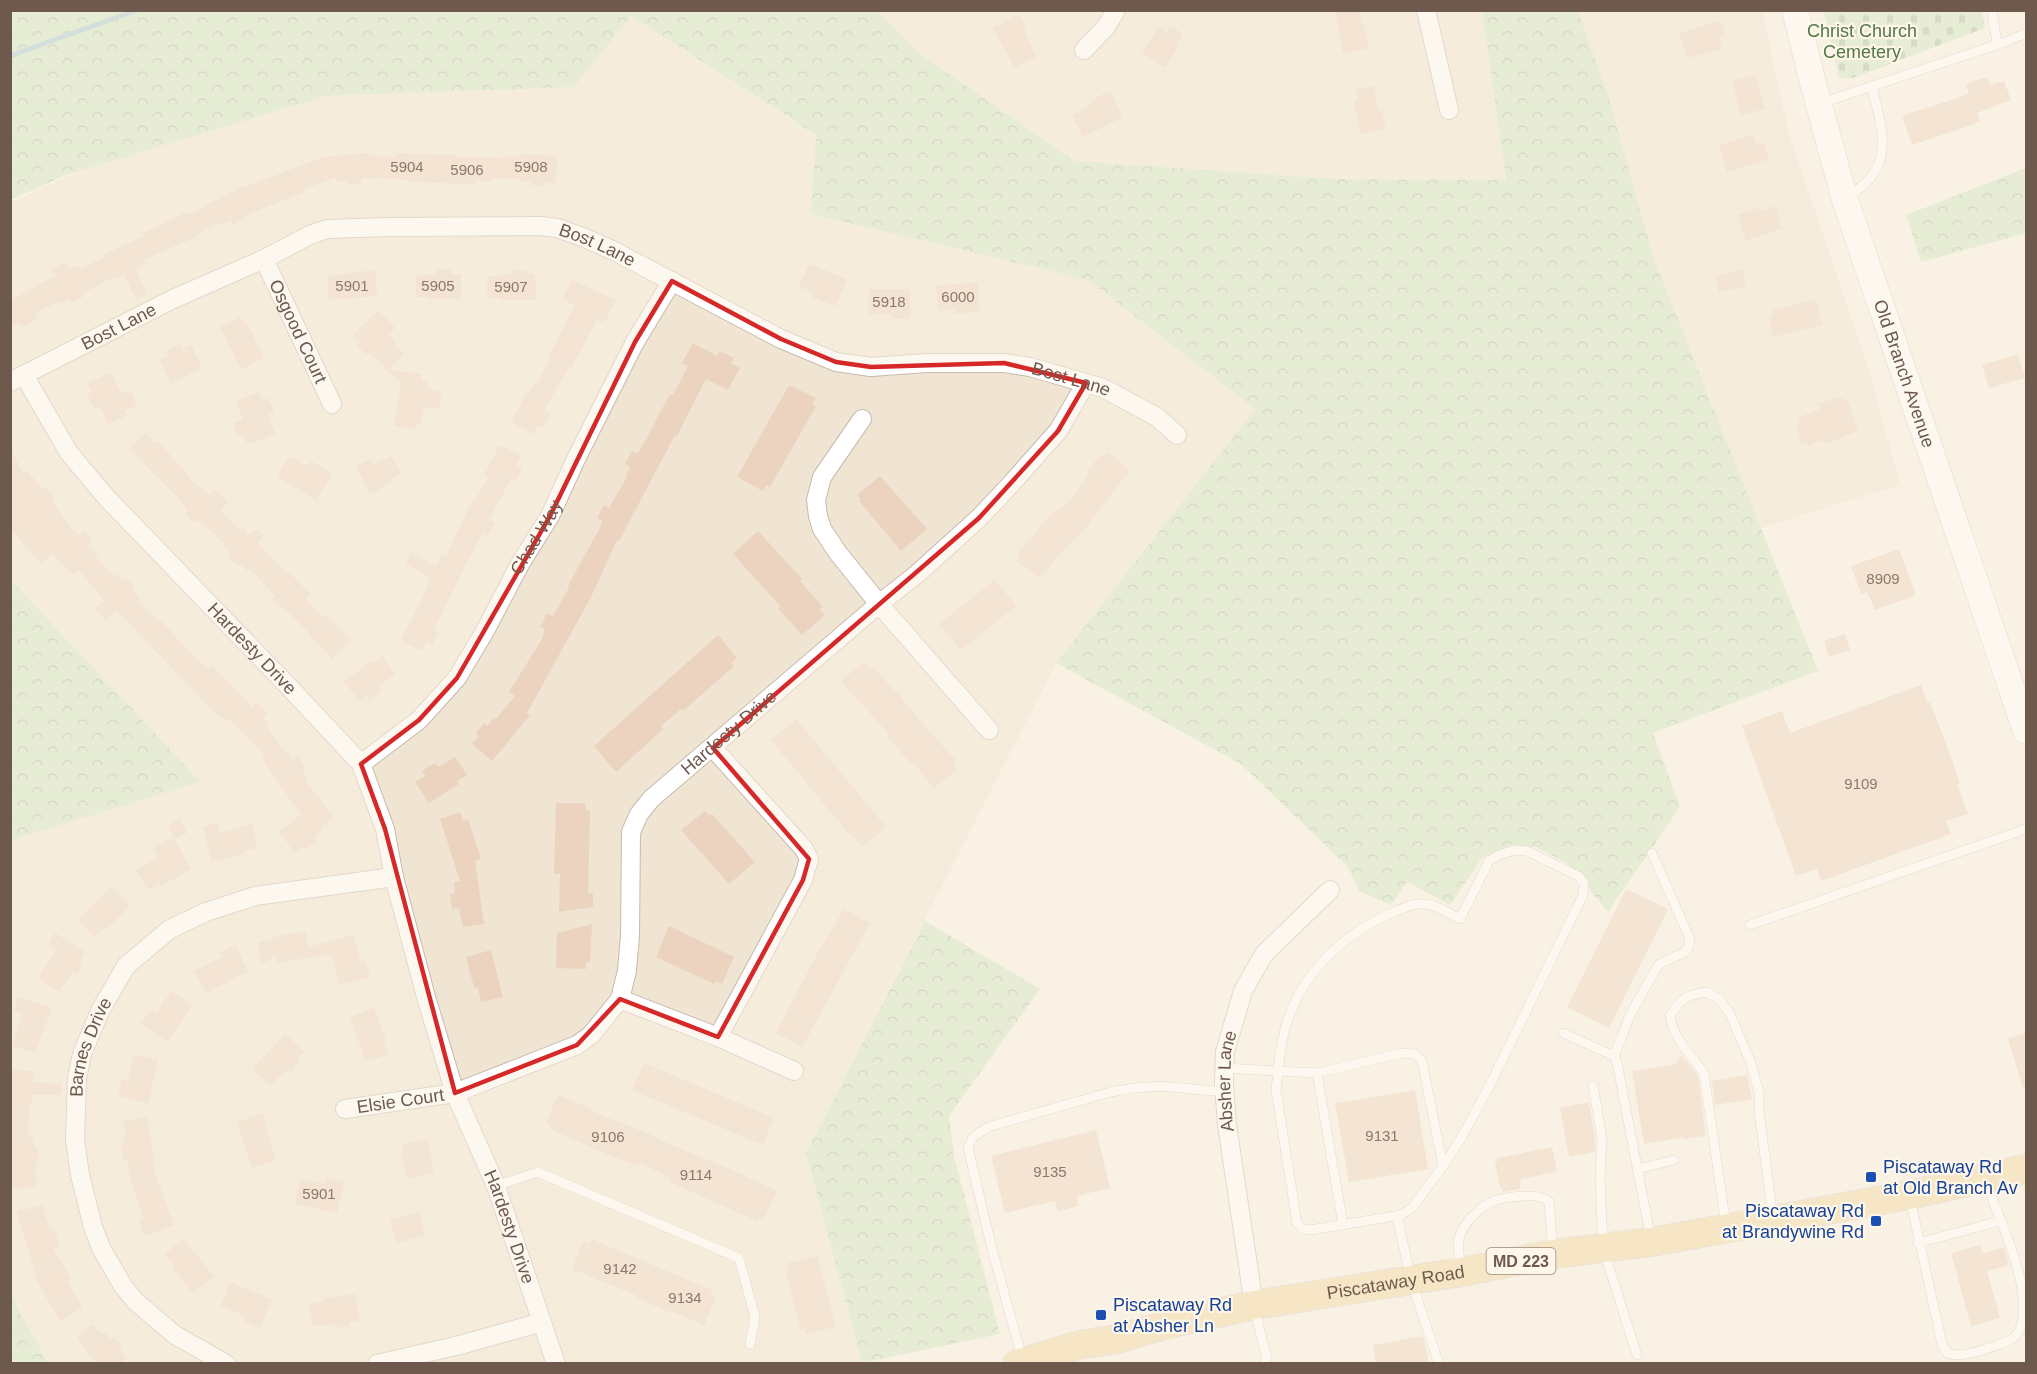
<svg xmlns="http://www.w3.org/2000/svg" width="2037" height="1374" viewBox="0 0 2037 1374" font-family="Helvetica,sans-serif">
<defs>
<pattern id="forest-crowns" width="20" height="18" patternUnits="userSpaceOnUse" patternTransform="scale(1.5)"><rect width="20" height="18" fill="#d0e5c4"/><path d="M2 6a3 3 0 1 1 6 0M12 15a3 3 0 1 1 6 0" fill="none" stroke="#adbda1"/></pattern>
<pattern id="cemetery-stones" width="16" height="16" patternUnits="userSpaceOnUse" patternTransform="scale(1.5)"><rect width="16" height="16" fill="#d0e5c4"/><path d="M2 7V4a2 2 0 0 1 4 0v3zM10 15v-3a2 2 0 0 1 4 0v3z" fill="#adbda1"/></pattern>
</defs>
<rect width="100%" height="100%" fill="#f9f2e4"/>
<g fill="#f0e4d3">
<polygon points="878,11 1482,11 1506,180 1336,179 1075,161 919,53"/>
<polygon points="1578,11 1762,11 1789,134 1870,373 1900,485 1761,528 1654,259 1607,91"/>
<polygon points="631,16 816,136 812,214 1088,280 1255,409 1056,663 806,1153 862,1363 48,1363 11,1295 10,840 201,782 11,580 11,202 84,169 326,96 573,87"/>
</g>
<g fill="url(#forest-crowns)">
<polygon points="10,11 878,11 919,53 1075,161 1336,179 1506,180 1482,11 1578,11 1607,91 1654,259 1818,671 1653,733 1680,807 1608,912 1568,864 1536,847 1511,845 1482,858 1450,905 1407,882 1391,905 1359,891 1348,867 1241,764 1056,663 1255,409 1088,280 811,214 816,135 631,16 574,87 326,96 66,175 11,200"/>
<polygon points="2026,168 2026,233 1921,262 1906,215"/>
<polygon points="11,580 201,782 11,840"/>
<polygon points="925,921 1040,989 949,1116 954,1156 1000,1334 862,1363 806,1153"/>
<polygon points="11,1295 48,1363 11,1363"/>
</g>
<polygon fill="url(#cemetery-stones)" points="1824,11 1982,11 1985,28 1853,78 1839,78"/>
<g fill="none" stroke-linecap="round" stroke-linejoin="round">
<polyline stroke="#a2c7d1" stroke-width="5" points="10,56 137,10"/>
</g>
<g fill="#ebd3bf">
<polygon points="1335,10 1359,10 1362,25 1364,25 1369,48 1343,53"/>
<polygon points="1019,14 1027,29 1024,30 1036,57 1015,68 993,28"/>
<polygon points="1721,21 1726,36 1719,38 1722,49 1687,58 1679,33"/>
<polygon points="1170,26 1183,34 1176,44 1179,46 1165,68 1142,53 1159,27 1167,32"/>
<polygon points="1756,75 1765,109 1741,115 1732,81"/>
<polygon points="1987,77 1990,85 2004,81 2011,100 1977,113 1980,122 1912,145 1902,116 1969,94 1966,84"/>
<polygon points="1374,86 1378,110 1382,110 1386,129 1360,134 1354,101 1358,100 1356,89"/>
<polygon points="1110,91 1123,117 1083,137 1072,115 1088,107 1087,105 1094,102 1093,99"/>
<polygon points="1753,135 1757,145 1764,143 1769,159 1727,172 1719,145"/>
<polygon points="368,153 369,156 397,157 397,153 456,155 456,157 507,158 507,156 521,157 521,154 557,156 556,183 545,183 545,186 531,185 531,182 520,181 520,179 491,178 491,181 476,181 476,184 408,182 409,180 381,178 361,179 361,184 348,185 348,181 337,182 336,177 304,189 305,192 244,216 245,218 233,225 231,220 222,225 221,222 197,234 198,236 143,260 145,264 136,269 147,295 136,299 124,274 115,279 114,277 81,294 83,297 71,303 69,299 60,304 58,302 35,313 38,319 22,327 20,323 10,328 10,300 56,276 52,269 65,263 69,270 78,265 80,269 105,257 103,255 144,236 143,233 187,212 188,215 241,187 242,188 323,157"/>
<polygon points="1776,206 1782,228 1746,241 1738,215 1761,207 1762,211"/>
<polygon points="809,264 847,279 836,306 812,297 814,292 799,287"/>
<polygon points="436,269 451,269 451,274 461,274 461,299 427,299 427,297 416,297 416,276 436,274"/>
<polygon points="1742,269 1746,286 1719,292 1715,276"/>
<polygon points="375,270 377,296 329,300 327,276"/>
<polygon points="512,270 526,270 526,274 535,274 536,300 501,300 501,298 487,298 487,276 502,276 502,274 512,274"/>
<polygon points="572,280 616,300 604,323 597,320 570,370 568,369 561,382 560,382 544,411 550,414 543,428 538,425 533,434 511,422 527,392 529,393 535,383 537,384 550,359 548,358 575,305 562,299"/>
<polygon points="978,282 980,311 955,314 955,309 939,311 936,286"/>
<polygon points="869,289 910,289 910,319 892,319 892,314 868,314"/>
<polygon points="1816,299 1822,325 1773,337 1769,318 1773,317 1772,311"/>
<polygon points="378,310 395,328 388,335 396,342 394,344 404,354 388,370 368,352 366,355 357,345 360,342 353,335"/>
<polygon points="241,317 243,323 246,321 264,358 241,369 220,327"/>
<polygon points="693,343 717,356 720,351 734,358 731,363 740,368 728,390 706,379 677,436 675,435 619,541 617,540 591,597 527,713 530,715 492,761 472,744 479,736 476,733 484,723 487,726 494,718 496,719 515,696 509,692 542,639 545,629 540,627 547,613 553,616 570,586 568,585 599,530 602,521 597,518 604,505 609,508 627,477 625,477 630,467 625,464 632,451 638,454 670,394 673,395 688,366 682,363"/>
<polygon points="180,344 182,349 191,345 202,368 171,383 160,360 169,357 166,351"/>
<polygon points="2018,354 2025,378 1989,388 1982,365"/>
<polygon points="388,370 422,374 421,381 428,382 427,389 442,392 439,409 424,407 421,424 417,423 415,429 394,426 401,383"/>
<polygon points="111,373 121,394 130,390 137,405 124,411 128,415 108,424 100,406 94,409 87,394 92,392 88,383"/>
<polygon points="789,385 816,398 812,405 816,406 770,487 766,485 763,491 737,477"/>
<polygon points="259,392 262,401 268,398 274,412 268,415 275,434 252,443 247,443 242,434 238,436 233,423 243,419 236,401"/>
<polygon points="1839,397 1848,402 1858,431 1825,444 1823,440 1808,446 1807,443 1802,444 1796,426 1801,425 1798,418 1820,409 1818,404"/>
<polygon points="145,433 156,443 158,441 198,487 200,485 209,495 216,489 228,502 221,511 241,530 243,528 250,535 257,529 264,536 258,543 266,552 285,572 287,570 310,594 306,599 325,618 327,616 351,640 332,659 309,635 310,633 283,607 281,608 272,599 275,596 250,569 248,571 240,564 238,566 228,557 231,554 223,546 225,545 205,525 204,526 198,520 194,523 185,513 188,511 181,503 182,502 129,448"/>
<polygon points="500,445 521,456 516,465 522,468 516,481 511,479 489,520 495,523 488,536 483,533 465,566 434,629 439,632 432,645 426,642 422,651 401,640 429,585 427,584 430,577 406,564 411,553 437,566 442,554 446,556 472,501 474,502 488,478 484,475"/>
<polygon points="10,447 23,474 27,471 44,490 47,488 55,498 52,501 65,520 78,535 84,531 93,541 88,545 97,555 95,556 114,576 116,574 123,582 126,578 135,588 132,591 140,598 137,600 157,620 159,618 166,626 200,663 202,662 209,669 212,666 252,707 256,702 267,713 263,718 269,724 267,727 286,753 287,752 292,760 298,756 306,768 302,771 308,779 306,781 334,818 320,828 322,831 314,837 317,841 306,849 303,846 294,852 279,831 301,815 268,767 262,757 265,755 230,719 227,722 219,715 218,716 121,615 115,611 106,620 95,609 104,600 79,570 72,575 52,553 41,564 10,528"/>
<polygon points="1107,452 1130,470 1087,526 1063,552 1062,551 1040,578 1016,560 1021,555 1018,553 1056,509 1059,511 1063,506 1064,507 1086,480 1085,479 1089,474 1087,472 1101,454 1103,456"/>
<polygon points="290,456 308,466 311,461 332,474 316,500 277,476"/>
<polygon points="392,456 401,474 390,480 392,482 370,494 356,466 370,459 373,464"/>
<polygon points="880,476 927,529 901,551 859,501 861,500 857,495"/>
<polygon points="758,531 802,579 800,581 823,607 820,610 825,615 802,635 778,608 780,606 733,554"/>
<polygon points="1899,549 1916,595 1875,610 1867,592 1861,594 1851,566"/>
<polygon points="995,580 1016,606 961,650 939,624"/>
<polygon points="1845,634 1850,650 1829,657 1824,641"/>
<polygon points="718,635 737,658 731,663 734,666 683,711 681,709 661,726 663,729 616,772 594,746"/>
<polygon points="382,656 395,674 378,686 382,691 370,700 367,695 359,701 344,681 372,661 373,663"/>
<polygon points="864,662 869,668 872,665 895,692 897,691 909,708 956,761 953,764 957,769 934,788 912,761 910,763 887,735 889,734 841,681"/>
<polygon points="1921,685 1927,703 1930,702 1951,757 1960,783 1957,784 1968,814 1946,821 1951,834 1821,881 1817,869 1796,876 1742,726 1782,711 1790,733"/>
<polygon points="796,719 886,827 863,847 851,833 849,834 771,740"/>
<polygon points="455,757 467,775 457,781 459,784 429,803 415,782 425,776 422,771 435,763 438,767"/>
<polygon points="556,803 585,803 586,809 590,811 588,893 593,894 593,907 559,912 560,874 554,874"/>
<polygon points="705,811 709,816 712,814 755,862 729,884 681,830"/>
<polygon points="460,812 463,821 468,819 481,859 475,861 484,924 463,927 459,908 452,909 450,894 455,893 454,882 460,881 440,819"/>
<polygon points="180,819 187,833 175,839 168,826"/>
<polygon points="217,823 219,833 252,824 257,848 244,851 245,854 212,862 203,827"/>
<polygon points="173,837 191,869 161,886 160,883 148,890 136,870 158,857 153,848"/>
<polygon points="112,887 130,906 106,930 104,928 94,937 77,920"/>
<polygon points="1626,889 1668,909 1609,1028 1567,1007"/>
<polygon points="844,909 870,923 802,1047 776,1033 816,956"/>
<polygon points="592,924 590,962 586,962 586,969 556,968 557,933"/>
<polygon points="669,926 734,957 722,984 716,981 714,984 656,957"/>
<polygon points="306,932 308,947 354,935 360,962 365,960 370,977 339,985 332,954 277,963 276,956 261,964 258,942 273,940 272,938 283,935"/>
<polygon points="55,933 85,952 80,961 83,963 77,974 73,972 59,991 38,979 56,950 48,945"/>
<polygon points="235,945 248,971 206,993 194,971 222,957 220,952"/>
<polygon points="491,950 503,997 481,1002 478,988 475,989 472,980 466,957"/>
<polygon points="171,991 192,1005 168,1042 141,1024 151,1010 156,1014"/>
<polygon points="18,997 52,1008 35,1053 12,1046 23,1013 14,1011"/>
<polygon points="374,1008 386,1040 384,1041 389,1054 366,1062 350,1017"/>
<polygon points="2026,1033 2026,1087 2023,1088 2008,1038"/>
<polygon points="285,1034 304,1052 297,1059 300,1062 291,1071 288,1069 270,1085 252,1069"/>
<polygon points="134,1054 158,1060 148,1103 118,1096 122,1079 128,1081"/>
<polygon points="1681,1055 1698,1076 1706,1136 1684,1139 1683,1137 1644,1144 1632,1071 1676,1064"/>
<polygon points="644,1063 774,1118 763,1145 632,1090"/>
<polygon points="10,1070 34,1071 33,1082 62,1084 61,1095 32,1095 32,1105 29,1105 28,1137 32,1137 34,1147 37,1146 39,1159 36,1160 37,1170 35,1171 37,1186 13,1189 10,1173"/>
<polygon points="1747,1075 1752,1099 1715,1105 1712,1081"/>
<polygon points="1415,1090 1428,1169 1349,1182 1335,1103"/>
<polygon points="558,1095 592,1109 591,1111 657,1137 657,1139 744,1175 744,1176 777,1191 764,1219 759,1217 757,1221 669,1182 671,1179 665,1176 665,1175 640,1163 638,1166 606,1154 550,1129 551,1125 546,1123"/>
<polygon points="1589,1102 1595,1138 1595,1152 1569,1157 1560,1108"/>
<polygon points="263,1113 275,1160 252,1168 237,1122"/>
<polygon points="147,1117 155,1165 152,1165 174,1225 145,1236 139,1220 144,1218 131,1182 127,1159 124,1160 121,1146 125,1146 123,1135 126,1135 123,1121"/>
<polygon points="1096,1130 1110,1188 1076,1196 1079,1206 1058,1211 1055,1201 1005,1213 991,1156"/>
<polygon points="427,1139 434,1173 407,1179 401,1151 403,1150 402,1144"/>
<polygon points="1552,1147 1557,1172 1521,1179 1520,1189 1503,1192 1499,1183 1495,1162 1498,1161 1497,1158"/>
<polygon points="327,1178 344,1182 337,1213 295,1204 300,1179 325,1184"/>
<polygon points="42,1205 50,1230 54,1229 60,1246 53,1248 71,1279 67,1281 82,1308 60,1321 38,1283 17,1212"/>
<polygon points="419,1212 425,1235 397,1243 390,1220"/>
<polygon points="183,1239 214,1276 193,1293 172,1267 174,1265 165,1254"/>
<polygon points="591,1239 712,1290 711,1294 716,1296 704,1325 671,1311 670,1312 637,1298 638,1296 572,1269 583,1241 589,1243"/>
<polygon points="1980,1245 1983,1253 2004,1247 2009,1265 1987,1271 2000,1318 1971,1326 1951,1253"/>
<polygon points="817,1256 836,1327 806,1334 804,1328 800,1329 786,1270 789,1269 788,1263"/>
<polygon points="230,1282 272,1299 260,1328 243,1321 245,1316 221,1306"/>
<polygon points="355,1294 360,1321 350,1322 350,1326 337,1328 337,1324 312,1326 309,1304 323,1302 322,1299"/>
<polygon points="92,1324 102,1334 104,1332 111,1340 114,1337 123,1347 120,1350 127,1357 120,1364 97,1364 77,1338"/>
<polygon points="1423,1336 1429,1364 1376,1364 1373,1345"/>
</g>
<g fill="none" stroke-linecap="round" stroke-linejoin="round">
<g stroke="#c8baac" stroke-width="10">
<g id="service">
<polyline points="1992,10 1997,44"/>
<polyline points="1821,103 2008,41 2026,33"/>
<path d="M1848 198C1855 191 1866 184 1872 176 1892 149 1878 116 1872 86"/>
<polyline points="1750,925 2026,829"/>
<polyline points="1563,1033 1614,1056 1617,1063 1651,1239"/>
<polyline points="1614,1056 1631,1013 1659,964 1685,952 1689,946 1690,939 1652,853"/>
<path d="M1225 1068 1275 1071H1278L1317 1073 1402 1053 1415 1054 1422 1061 1443 1166 1460 1140 1490 1085 1583 895 1584 883 1578 876 1527 851 1515 850 1499 855 1489 861 1460 919C1448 913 1432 902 1418 904 1410 904 1403 909 1396 911 1350 930 1308 966 1290 1014 1280 1039 1279 1064 1276 1090L1297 1223 1303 1229 1310 1230 1401 1215 1412 1208 1443 1166"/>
<polyline points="1317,1073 1343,1225"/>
<polyline points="1593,1086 1602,1138 1600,1178 1603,1248 1637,1355"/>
<polyline points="1638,1169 1674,1160"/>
<polyline points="496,1186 538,1172 739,1258 755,1317 750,1344"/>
<path d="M1910 1198 1942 1344 1947 1353C1961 1358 1979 1351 1992 1347 2002 1343 2014 1341 2019 1331 2037 1294 1998 1217 1985 1180"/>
<polyline points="1397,1216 1411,1280 1439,1364"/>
<path d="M1726 1225 1704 1074C1690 1051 1676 1045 1670 1016 1681 998 1686 995 1707 992L1719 999 1730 1014 1751 1063 1759 1093V1111L1773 1218"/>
<polyline points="1918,1243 2000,1221"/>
<path d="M1461 1268C1460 1257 1456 1245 1460 1235 1465 1223 1476 1211 1487 1204 1499 1197 1540 1191 1549 1202L1553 1252"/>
<polyline points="1254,1308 1267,1358 1264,1364"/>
<polyline points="1022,1358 991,1245 968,1148 973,1137 988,1127 1111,1092 1134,1088 1161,1086 1225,1092"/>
</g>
</g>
<g stroke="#c8baac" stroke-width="20">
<g id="minor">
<polyline points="1426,10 1449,110"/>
<polyline points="1084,50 1106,27 1116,10"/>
<path id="s1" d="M264 259 332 404"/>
<path id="s2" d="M24 375 69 453 106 497 291 689 361 764 385 829 394 877 426 997 455 1093 496 1186 556 1364"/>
<path id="s3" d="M10 382 171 300 264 259 310 235 327 229 389 227 540 226 557 228 585 238 614 251 781 339 836 362 871 367 927 363H1004L1030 367 1103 388 1157 417 1177 435"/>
<polyline points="862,419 822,477 816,500 818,516 822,529 838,553 879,604 989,730"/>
<polyline points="713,748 804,849 809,859 803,880 718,1037"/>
<path id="s4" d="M361 764 419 720 457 678 485 631 520 564 550 516 576 459 635 342 672 281"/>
<polyline points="620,999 718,1037 794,1071"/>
<path id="s5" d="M345 1109 455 1093 577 1045 591 1035 620 999 627 971 630 936 631 832 639 814 651 799 879 604 917 574 979 518 1011 484 1058 431 1086 383"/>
<path id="s6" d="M1254 1305 1227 1125 1224 1084 1225 1052 1243 991 1264 954 1330 890"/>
<path id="s7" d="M226 1364 175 1335 135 1301 123 1286 102 1250 93 1227 80 1175 75 1140 77 1078 82 1054 100 1011 126 966 170 929 206 912 255 896 394 877"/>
<polyline points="377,1364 460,1345 542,1322"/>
</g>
</g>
<g stroke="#cba" stroke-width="27">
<g id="secondary">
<path id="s8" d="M1795 10 1812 79 1845 200 2026 731"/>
</g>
</g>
<g stroke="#d6d1cd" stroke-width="30">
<g id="primary">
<path id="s9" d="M1017 1364 1079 1345 1118 1339 1168 1324 1254 1305 1462 1272 1554 1254 1651 1242 1774 1220 1909 1195 2026 1169"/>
</g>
</g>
<use href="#service" stroke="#fff" stroke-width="9"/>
<use href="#minor" stroke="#fff" stroke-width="18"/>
<use href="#secondary" stroke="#fff" stroke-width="26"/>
<use href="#primary" stroke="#f1d8a3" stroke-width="28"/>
</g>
<path d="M0 0H2037V1374H0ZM672 281 781 339 836 362 871 367 1004 363 1086 383 1058 431 979 518 713 748 809 859 803 880 718 1037 620 999 577 1045 455 1093 385 829 361 764 419 720 457 678 550 516 635 342Z" fill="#f9f2e4" fill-opacity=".55" fill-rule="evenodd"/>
<path fill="none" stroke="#d62828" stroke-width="4.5" stroke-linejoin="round" d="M672 281 781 339 836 362 871 367 1004 363 1086 383 1058 431 979 518 713 748 809 859 803 880 718 1037 620 999 577 1045 455 1093 385 829 361 764 419 720 457 678 550 516 635 342Z"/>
<g fill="#1a4fb4" stroke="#fdf6e9" stroke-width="2">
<rect x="1865" y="1171" width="12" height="12" rx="3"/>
<rect x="1870" y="1215" width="12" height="12" rx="3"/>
<rect x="1095" y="1309" width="12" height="12" rx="3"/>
</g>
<g text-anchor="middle" stroke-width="4.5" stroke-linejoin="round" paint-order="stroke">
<g font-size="15" fill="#8d786a">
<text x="407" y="172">5904</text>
<text x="531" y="172">5908</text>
<text x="467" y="175">5906</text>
<text x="352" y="291">5901</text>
<text x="438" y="291">5905</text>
<text x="511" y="292">5907</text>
<text x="958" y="302">6000</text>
<text x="889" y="307">5918</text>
<text x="1883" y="584">8909</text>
<text x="1861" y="789">9109</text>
<text x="1382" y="1141">9131</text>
<text x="608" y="1142">9106</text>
<text x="1050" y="1177">9135</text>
<text x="696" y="1180">9114</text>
<text x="319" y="1199">5901</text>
<text x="620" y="1274">9142</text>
<text x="685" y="1303">9134</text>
</g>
<rect fill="#fdf6e9" stroke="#99897c" stroke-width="1.5" x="1486.5" y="1248" width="69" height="26" rx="4.5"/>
<g font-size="16" font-weight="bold" fill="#6e5a4d">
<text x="1521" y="1267">MD 223</text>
</g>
<g font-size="18" fill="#547949" stroke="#fdf6e9">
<text x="1862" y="37">Christ Church<tspan x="1862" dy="21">Cemetery</tspan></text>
</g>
<g font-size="18" fill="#6e5a4d" stroke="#fdf6e9">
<text dy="6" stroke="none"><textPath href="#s3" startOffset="626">Bost Lane</textPath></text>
<text dy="6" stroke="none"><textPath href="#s3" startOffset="122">Bost Lane</textPath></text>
<text dy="6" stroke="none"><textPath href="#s1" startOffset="80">Osgood Court</textPath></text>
<text dy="6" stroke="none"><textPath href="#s8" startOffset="380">Old Branch Avenue</textPath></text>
<text dy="6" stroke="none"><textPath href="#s3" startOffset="1130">Bost Lane</textPath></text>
<text dy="6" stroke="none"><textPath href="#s4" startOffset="291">Chad Way</textPath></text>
<text dy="6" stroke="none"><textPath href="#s2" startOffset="358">Hardesty Drive</textPath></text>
<text dy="6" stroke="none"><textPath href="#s5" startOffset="615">Hardesty Drive</textPath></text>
<text dy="6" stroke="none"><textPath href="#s7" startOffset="381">Barnes Drive</textPath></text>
<text dy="6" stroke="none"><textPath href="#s6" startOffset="226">Absher Lane</textPath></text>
<text dy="6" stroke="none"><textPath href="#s5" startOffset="56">Elsie Court</textPath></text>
<text dy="6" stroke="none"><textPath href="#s2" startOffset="1004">Hardesty Drive</textPath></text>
<text dy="6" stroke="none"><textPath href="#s9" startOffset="388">Piscataway Road</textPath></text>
</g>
<g font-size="18" fill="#164399" stroke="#fdf6e9" text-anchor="start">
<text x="1883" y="1173">Piscataway Rd<tspan x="1883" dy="21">at Old Branch Av</tspan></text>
<text x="1864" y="1217" text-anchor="end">Piscataway Rd<tspan x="1864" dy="21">at Brandywine Rd</tspan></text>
<text x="1113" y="1311">Piscataway Rd<tspan x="1113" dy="21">at Absher Ln</tspan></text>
</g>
</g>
<rect width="2037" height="1374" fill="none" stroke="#6e5a4d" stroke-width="24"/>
</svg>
